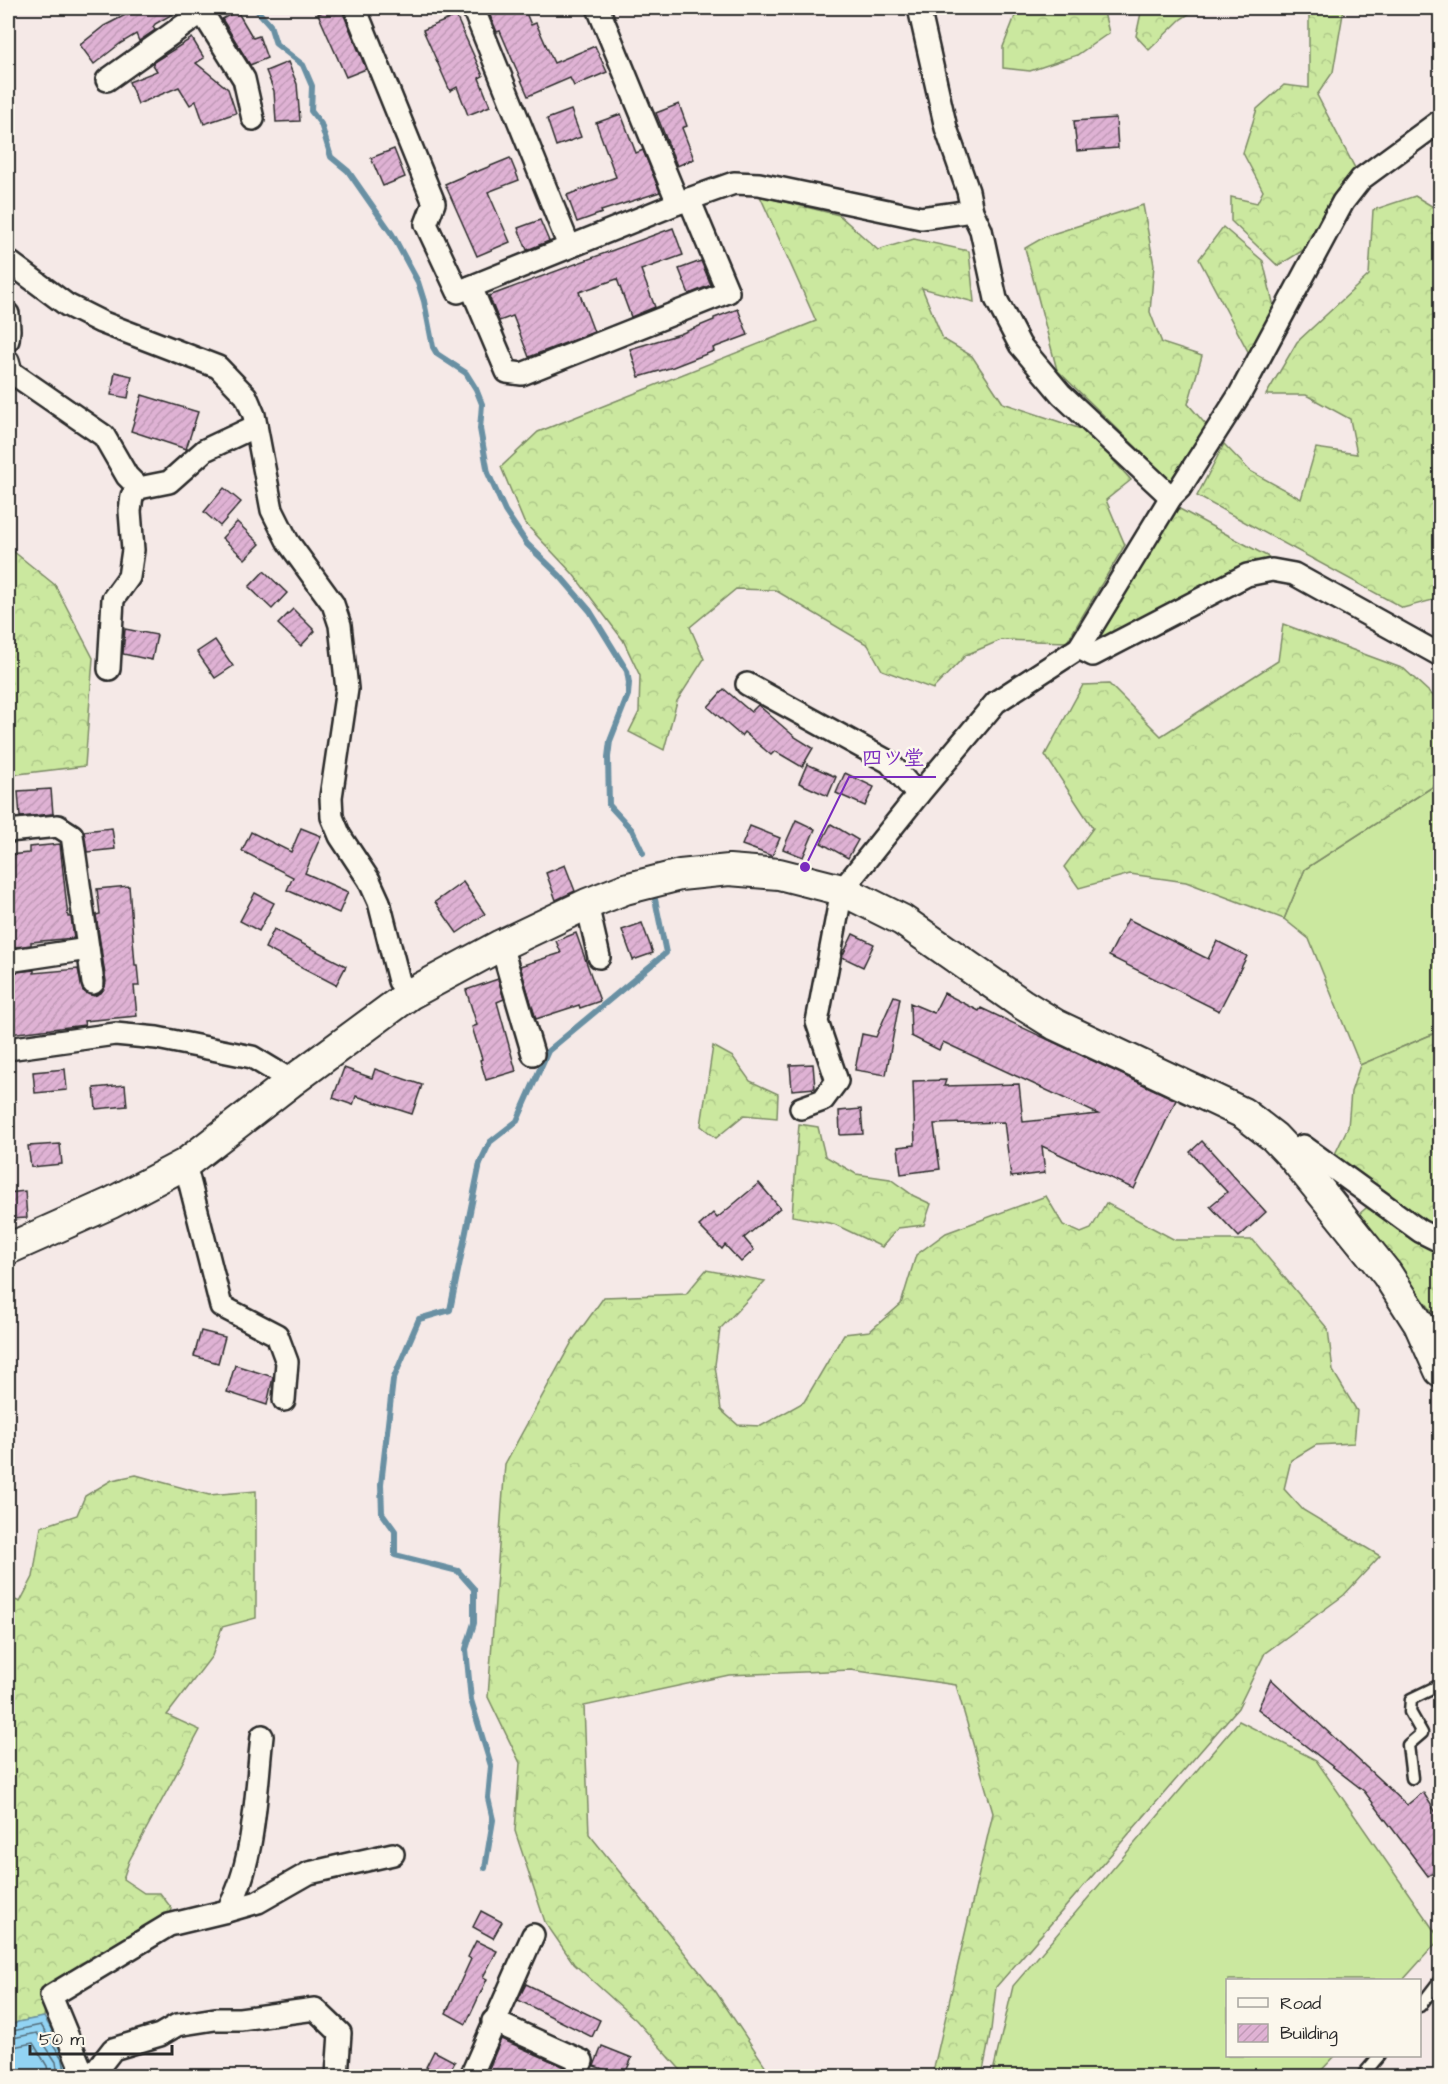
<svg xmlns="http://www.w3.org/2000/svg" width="1448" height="2084" viewBox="0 0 1448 2084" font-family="'Architects Daughter','Klee One',sans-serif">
<defs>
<pattern id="forest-crowns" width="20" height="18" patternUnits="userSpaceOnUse" patternTransform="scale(1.5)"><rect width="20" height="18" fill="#cbe89f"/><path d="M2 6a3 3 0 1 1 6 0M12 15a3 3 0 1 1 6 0" fill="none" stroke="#aec789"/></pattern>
<pattern id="building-hatch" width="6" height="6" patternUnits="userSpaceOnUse" patternTransform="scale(1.5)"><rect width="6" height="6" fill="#dfb2d4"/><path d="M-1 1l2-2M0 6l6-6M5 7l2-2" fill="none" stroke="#c099b6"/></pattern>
</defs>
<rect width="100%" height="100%" fill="#f5e9e7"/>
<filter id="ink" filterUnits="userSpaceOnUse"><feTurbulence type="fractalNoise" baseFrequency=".0167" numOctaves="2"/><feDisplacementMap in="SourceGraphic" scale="12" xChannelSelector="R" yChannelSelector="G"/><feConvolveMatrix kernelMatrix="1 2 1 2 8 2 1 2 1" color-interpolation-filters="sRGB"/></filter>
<g filter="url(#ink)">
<g fill="#cbe89f" stroke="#7b8a65" stroke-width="1.5">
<polygon points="1440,782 1440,1031 1360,1065 1309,939 1284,919 1305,869"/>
<polygon points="1239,1721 1316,1760 1440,1939 1403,1980 1228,1980 1228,2056 1335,2056 1316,2076 992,2076 1013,1986"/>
</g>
<g fill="url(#forest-crowns)" stroke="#7b8a65" stroke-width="1.5">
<polygon points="1036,8 1103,8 1109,33 1077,55 1030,71 1003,68 1003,47 1017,11"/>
<polygon points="1142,8 1198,8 1181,19 1149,50 1136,36"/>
<polygon points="1271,8 1344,8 1333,72 1317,95 1357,172 1325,209 1305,249 1278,266 1231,221 1231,197 1257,203 1263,191 1243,153 1257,109 1284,85 1309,88 1309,15"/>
<polygon points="760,196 839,215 878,250 914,239 969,251 974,302 922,288 943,339 972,356 1003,403 1087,431 1131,480 1106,500 1125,545 1067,642 1001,640 966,655 933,689 882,670 868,645 775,590 736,589 690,627 704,659 677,701 664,750 629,732 639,712 640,676 623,640 573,574 524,522 501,467 538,432 816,321"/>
<polygon points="1415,196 1440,211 1440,581 1433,600 1403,608 1197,496 1224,444 1250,471 1301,499 1316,448 1357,454 1350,419 1306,395 1266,395 1297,342 1369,275 1373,210"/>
<polygon points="1143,205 1154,265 1150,312 1162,343 1202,356 1188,404 1208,427 1173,483 1057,370 1025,248 1046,236"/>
<polygon points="1223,227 1263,261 1274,307 1251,357 1199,259"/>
<polygon points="1176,507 1276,561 1235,569 1108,639 1097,633"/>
<polygon points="8,547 55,585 93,658 85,766 18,774 8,778"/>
<polygon points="1283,624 1404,669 1440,702 1440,782 1305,869 1284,919 1186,882 1130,874 1079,888 1064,867 1093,828 1045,755 1083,685 1109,684 1161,736 1278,661"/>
<polygon points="1440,1031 1440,1235 1334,1156 1348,1127 1351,1092 1360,1065"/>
<polygon points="713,1046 733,1057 750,1081 778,1094 777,1118 744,1115 716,1138 701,1126"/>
<polygon points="799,1124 818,1127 825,1156 856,1174 890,1179 914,1196 931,1204 924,1225 898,1228 882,1247 834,1224 792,1216"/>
<polygon points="1046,1196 1063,1225 1081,1233 1091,1229 1106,1203 1175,1240 1253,1240 1328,1329 1333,1371 1357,1411 1354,1443 1316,1445 1291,1460 1284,1489 1303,1510 1380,1556 1344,1595 1265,1653 1238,1708 996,1987 991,2030 982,2076 932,2076 993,1813 956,1685 851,1670 729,1675 584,1706 589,1834 716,1992 772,2076 686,2076 636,2020 574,1964 545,1922 515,1831 520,1763 488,1697 505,1464 573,1340 604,1297 686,1294 706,1270 765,1281 720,1329 715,1365 721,1410 738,1425 761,1426 804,1402 844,1334 870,1331 901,1304 916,1255 946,1233"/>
<polygon points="1371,1204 1440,1248 1440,1322 1359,1214"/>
<polygon points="136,1475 209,1495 256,1491 256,1618 222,1627 212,1656 167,1715 200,1730 129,1861 123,1879 144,1893 160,1893 172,1909 168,1920 47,1994 44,2017 18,2022 8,2027 8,1597 20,1602 33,1577 41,1527 77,1515 85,1496 112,1480"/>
</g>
<polygon fill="#92d3f3" stroke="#6990a3" stroke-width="1.5" points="44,2017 69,2058 72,2076 8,2076 8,2027 18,2022"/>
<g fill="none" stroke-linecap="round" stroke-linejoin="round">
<g stroke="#546e7b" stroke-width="1.5">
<polyline points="8,2032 41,2025 63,2060 66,2076"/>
<polyline points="8,2039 37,2033 56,2062 58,2076"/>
<polyline points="8,2048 33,2043 47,2066 49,2076"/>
</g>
<g stroke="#6990a3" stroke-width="6">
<polyline points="255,8 270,25 276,44 303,65 312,86 311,111 321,124 331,157 348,171 392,234 418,282 424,301 433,347 437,354 466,373 476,389 482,404 480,429 488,473 505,511 527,544 560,576 590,611 627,671 629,683 628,695 610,741 608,757 609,805 632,830 643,853"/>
<polyline points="485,1868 493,1820 488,1798 491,1766 471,1700 466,1649 474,1623 474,1589 458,1571 395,1555 395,1531 382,1513 381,1484 393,1380 419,1319 450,1310 480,1163 490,1142 517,1121 548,1051 666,953 655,899"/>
</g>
</g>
<g fill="url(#building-hatch)" stroke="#2b2b2b" stroke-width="1.5">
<polygon points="139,8 183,8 155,24 153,27 155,30 139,41 136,34 121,43 94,64 80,45 104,26"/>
<polygon points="333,8 341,8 366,69 346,77 318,14"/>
<polygon points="487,8 524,8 531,25 536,23 554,63 595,46 607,72 574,86 570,78 528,96 500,31 497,32"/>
<polygon points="237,11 253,38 259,36 267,58 250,65 222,19"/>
<polygon points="456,16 483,76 479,78 490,106 468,115 457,87 450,91 423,30"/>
<polygon points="192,38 204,58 196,63 228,89 236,113 204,124 196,101 190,105 179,87 138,104 129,82 157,71 152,63"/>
<polygon points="288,62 297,84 300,121 276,122 274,91 266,71"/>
<polygon points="679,104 687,126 682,128 694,159 677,166 656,113"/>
<polygon points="571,110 581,137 556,146 547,119"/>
<polygon points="621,114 636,153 643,150 660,192 601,211 602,213 577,222 567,195 616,177 596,123"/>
<polygon points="1116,118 1118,148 1077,151 1074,121"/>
<polygon points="394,149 405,177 383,186 371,158"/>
<polygon points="510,158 519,180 488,192 510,242 477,256 445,184 475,171 476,172"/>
<polygon points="540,220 549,241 527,250 518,228"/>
<polygon points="673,228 683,255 641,270 655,307 631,317 617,279 579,292 594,332 529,357 513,316 499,321 489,296"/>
<polygon points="701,261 711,285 689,294 679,269"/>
<polygon points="738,309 748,335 713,348 714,351 673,367 639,377 630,349 680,334 714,320 714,318"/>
<polygon points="115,372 132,376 128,398 111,395"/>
<polygon points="142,395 198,412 186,449 131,431"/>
<polygon points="224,488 241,502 220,526 204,512"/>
<polygon points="237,522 260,544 245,559 222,538"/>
<polygon points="264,571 287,593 272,609 249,587"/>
<polygon points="293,609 315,631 301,646 278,624"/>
<polygon points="125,629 157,635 152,660 123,654"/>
<polygon points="215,640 233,666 215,678 197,652"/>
<polygon points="724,689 751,712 758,705 795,737 813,748 802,767 775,751 771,755 744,732 741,736 708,707"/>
<polygon points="807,764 836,777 828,796 799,783"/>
<polygon points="845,773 874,787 865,806 836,793"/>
<polygon points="51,789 53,814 20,817 18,791"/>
<polygon points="796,820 815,829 803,857 783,849"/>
<polygon points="831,824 858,840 848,858 821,843"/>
<polygon points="750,826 780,838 772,856 742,845"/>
<polygon points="112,828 115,849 87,852 84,831"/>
<polygon points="301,828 321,836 305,873 348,892 339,913 287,890 293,877 242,851 251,832 291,852"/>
<polygon points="60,844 68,917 71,917 74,938 31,942 31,945 8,948 8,855 29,853 29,847"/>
<polygon points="565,865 575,891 556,900 546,873"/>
<polygon points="463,882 485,914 457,933 435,902"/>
<polygon points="129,886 135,965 137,965 139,986 134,986 137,1016 84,1021 85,1025 9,1034 8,973 34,970 34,973 78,969 83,991 94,996 101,993 105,987 106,981 96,915 100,914 97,889"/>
<polygon points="255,893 274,903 259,931 240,921"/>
<polygon points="1128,919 1208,959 1217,941 1247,956 1219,1011 1109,956"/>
<polygon points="642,923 653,953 633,960 622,930"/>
<polygon points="274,929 346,966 336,985 265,948"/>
<polygon points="576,933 600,1001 580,1008 579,1005 536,1019 520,966 561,953 556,941"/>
<polygon points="853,934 874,944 863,967 842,957"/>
<polygon points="498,979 504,999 497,1002 516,1071 486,1080 480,1060 482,1059 472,1027 477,1025 466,990"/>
<polygon points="944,993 979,1011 981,1008 1176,1100 1134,1189 1042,1146 1045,1173 1011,1177 1004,1122 934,1124 940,1169 901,1174 898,1147 915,1145 913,1081 946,1080 944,1086 1019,1084 1023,1122 1098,1114 943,1042 939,1050 911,1036 910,1003 934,1013"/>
<polygon points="894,996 900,998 886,1075 855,1070 862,1034 876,1037"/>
<polygon points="813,1064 815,1088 792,1090 790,1065"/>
<polygon points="344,1068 372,1078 375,1069 422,1085 412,1114 356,1096 353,1105 333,1098"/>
<polygon points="65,1069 67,1090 35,1093 33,1072"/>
<polygon points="125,1085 127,1106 96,1109 94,1088"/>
<polygon points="861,1109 863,1134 840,1135 839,1111"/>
<polygon points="1202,1141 1266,1212 1239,1237 1210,1206 1227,1192 1190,1152"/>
<polygon points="60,1144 62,1164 31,1167 28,1146"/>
<polygon points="759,1183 780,1208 744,1238 754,1250 741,1262 725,1245 722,1249 699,1226 713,1213 717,1218"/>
<polygon points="25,1191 27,1218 8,1219 8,1193"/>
<polygon points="201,1331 225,1337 218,1363 194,1356"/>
<polygon points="235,1365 273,1377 267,1405 227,1392"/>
<polygon points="1271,1679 1407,1805 1423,1792 1440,1819 1440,1868 1428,1876 1364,1791 1258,1709"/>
<polygon points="481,1911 502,1922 493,1938 473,1927"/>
<polygon points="476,1941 497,1951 483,1977 487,1979 466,2024 446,2013 471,1959 468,1957"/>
<polygon points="526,1984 600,2020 592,2037 518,2000"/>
<polygon points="501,2039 565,2067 562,2076 486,2076"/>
<polygon points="602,2046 632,2058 624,2076 594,2066"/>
<polygon points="434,2051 455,2062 447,2076 426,2067"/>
</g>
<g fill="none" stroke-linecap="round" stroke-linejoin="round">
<g stroke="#2b2b2b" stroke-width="15">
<g id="lane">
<polyline points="1412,1778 1408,1745 1422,1733 1410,1712 1411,1699 1440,1685"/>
<polyline points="1420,2006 1440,1980"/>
<polyline points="1362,2076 1379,2056"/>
</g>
</g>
<g stroke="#2b2b2b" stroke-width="26">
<g id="street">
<polyline points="355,8 434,203 426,224 458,292 678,203 734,183 759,184 921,218 972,211"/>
<polyline points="473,8 569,246"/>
<polyline points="598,8 678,203"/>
<polyline points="919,8 946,128 968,191 972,211 981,230 996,299 1020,345 1061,394 1171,497"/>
<polyline points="202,12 244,79 253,119"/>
<polyline points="107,80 208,8"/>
<polyline points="8,261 67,305 101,322 218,367 246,396 254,415 272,510 288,542 333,604 340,625 347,689 331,797 332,817 340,836 369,880 379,902 399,981 410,994"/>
<polyline points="471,287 507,372 522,374 728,292 689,199"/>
<polyline points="8,314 9,330 8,340"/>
<polyline points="8,361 11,372 104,436 127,476 139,488"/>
<polyline points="1079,648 1093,655 1247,575 1272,570 1294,574 1440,655"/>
<polyline points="109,669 113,599 129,577 133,550 130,511 132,496 139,488 169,482 205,450 256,426"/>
<polyline points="747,684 889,762 918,795"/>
<polyline points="8,831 58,826 72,835 93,983"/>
<polyline points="587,904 599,957"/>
<polyline points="501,945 533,1054"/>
<polyline points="8,961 88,949"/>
<polyline points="8,1049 115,1034 157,1038 252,1057 292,1081"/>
<polyline points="801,1108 823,1100 837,1081 817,1022 842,890 918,795 996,702 1079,648 1171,497 1180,488 1240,394 1343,202 1361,179 1440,121"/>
<polyline points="1293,1157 1303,1146 1420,1231 1440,1241"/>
<polyline points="185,1164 221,1306 277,1335 287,1362 284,1400"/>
<polyline points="227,1911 258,1902 309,1873 393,1854"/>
<polyline points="493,2021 582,2061 575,2076"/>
<path d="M84 2076 51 1996 169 1925 227 1911C255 1866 256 1789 262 1736"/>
<polyline points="92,2076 113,2049 160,2035 177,2025 215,2019 240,2019 315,2009 340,2033 337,2076"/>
<polyline points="471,2076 533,1935"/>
</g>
</g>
<g stroke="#2b2b2b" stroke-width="34">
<polyline id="secondary" points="8,1249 111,1203 185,1164 292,1081 410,994 501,945 587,904 625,889 680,875 729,870 779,874 842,890 902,920 1022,1004 1056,1025 1243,1113 1274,1137 1293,1157 1387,1274 1419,1324 1440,1371"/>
</g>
<use href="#lane" stroke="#fbf7ec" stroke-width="10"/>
<use href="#street" stroke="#fbf7ec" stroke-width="21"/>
<use href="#secondary" stroke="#fbf7ec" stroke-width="30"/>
</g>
</g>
<path fill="none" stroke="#7b2cbf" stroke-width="2" d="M805 867L849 777H936"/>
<circle fill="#7b2cbf" stroke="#fbf7ec" stroke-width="2" cx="805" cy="867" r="6"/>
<g font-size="21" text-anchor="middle" font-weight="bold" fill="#7b2cbf" stroke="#fbf7ec" stroke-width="5" stroke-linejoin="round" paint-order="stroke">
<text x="893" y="765">四ツ堂</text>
</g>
<rect width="1448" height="2084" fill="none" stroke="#fbf7ec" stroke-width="30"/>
<rect x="15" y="15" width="1418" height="2054" fill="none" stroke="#2b2b2b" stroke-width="2" filter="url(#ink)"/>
<rect x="1226" y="1979" width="195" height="78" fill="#fbf7ec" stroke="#a8a59f" stroke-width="1.5"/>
<rect x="1238" y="1998" width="30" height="9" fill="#fbf7ec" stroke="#a8a59f" stroke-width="1.5"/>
<text x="1280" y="2009" font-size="18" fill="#2b2b2b">Road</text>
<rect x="1238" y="2024" width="30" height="18" fill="url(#building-hatch)" stroke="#a8a59f" stroke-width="1.5"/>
<text x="1280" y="2039" font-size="18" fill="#2b2b2b">Building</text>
<path d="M30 2045v9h142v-9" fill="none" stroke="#2b2b2b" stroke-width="3"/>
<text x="39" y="2045" font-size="18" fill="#2b2b2b" stroke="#fbf7ec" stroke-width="4.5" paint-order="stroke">50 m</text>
</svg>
